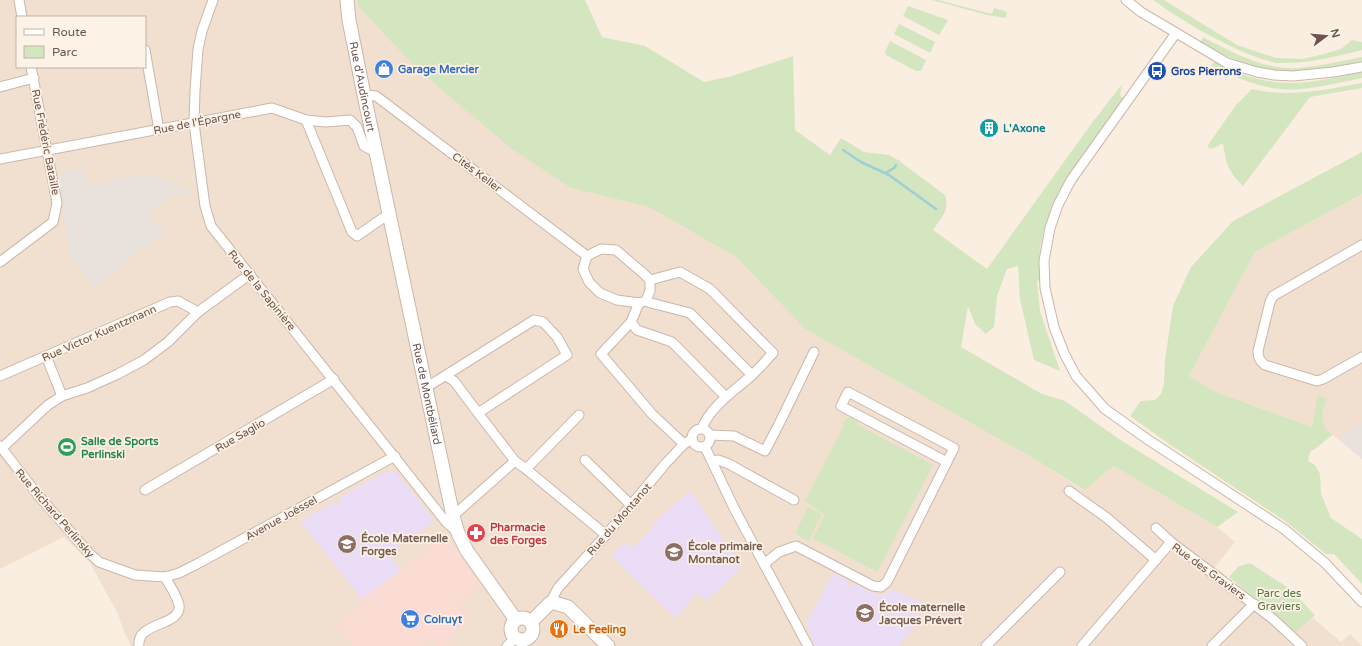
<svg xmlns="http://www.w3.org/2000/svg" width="1362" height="646" viewBox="0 0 1362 646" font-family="'Varela Round',sans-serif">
<rect width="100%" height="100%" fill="#faeee0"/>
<g fill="#f1dfcf" fill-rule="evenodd">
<path d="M0 0H357L358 6 571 188 649 207 736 257 805 329 1038 461 1083 490 1114 466 1217 527 1235 542 1215 567 1295 633 1312 617 1341 642 1350 634 1362 646H131L124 631 117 612 90 563 64 537 0 569ZM17 17H145V67H17Z"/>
<polygon points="1362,194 1362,424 1338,439 1325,428 1322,413 1326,399 1318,395 1312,427 1216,392 1189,376 1255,252"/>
</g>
<polygon fill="#fadcd4" points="445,535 481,586 458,606 469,622 446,640 450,646 436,646 432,641 425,646 352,646 335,626 364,602 362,599"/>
<g fill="#e9e1db">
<polygon points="81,167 89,186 130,175 144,174 156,176 191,190 187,198 174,194 149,213 165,232 94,287 71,258 55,175"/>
<polygon points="1362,424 1362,459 1338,439"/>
</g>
<g fill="#ebddf6">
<polygon points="393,471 398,474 434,521 392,552 394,555 391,558 401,570 362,599 300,521 335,502 337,506 341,503 338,498 386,472"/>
<polygon points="690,490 742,567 706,601 697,593 675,618 611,556 625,542 633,548 662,516"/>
<polygon points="833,573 848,581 846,587 849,588 853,583 880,596 886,594 892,589 922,602 916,625 898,646 815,646 806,624"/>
</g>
<g fill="#d3e6c0">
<path d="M357 0H585L602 37 645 46 704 82 732 76 793 56 795 130 830 155 841 138 864 152 889 155 898 160 945 195C950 212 941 217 933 230L987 269 1094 120 1102 111H1101L1122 84 1120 95 1124 100C1086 151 1031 212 1040 280L1037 281 1040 311 1060 371 1034 360 1020 299 1018 266 1007 269 997 296 994 327 986 334 975 324 968 306 961 347 1042 394 1065 401 1122 441 1238 512 1217 527 1114 466 1084 490 1038 461 805 329 736 257 649 207 571 188 512 149 417 69 358 6Z"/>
<polygon points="932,0 938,0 992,14 994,8 1005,11 1007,13 1006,18 987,15"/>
<path d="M1153 0H1164L1237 45 1276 58 1302 59 1324 54 1341 49 1352 40 1362 42V50C1334 57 1306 64 1278 63 1268 62 1257 57 1248 54 1215 40 1182 21 1153 0Z"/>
<polygon points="908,6 948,20 939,35 903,16"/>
<polygon points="899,24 935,42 930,53 894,34"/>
<path d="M1203 37C1233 53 1264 70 1298 68 1320 66 1341 61 1362 57V63C1336 67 1309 75 1283 73 1253 72 1227 56 1201 42Z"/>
<polygon points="890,41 926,60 921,71 916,71 886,55 885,52"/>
<path d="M1214 62C1224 61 1235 71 1244 75 1252 77 1260 80 1268 81 1299 87 1331 78 1362 72V78C1342 82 1322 87 1302 89 1269 92 1240 80 1211 65Z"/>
<path d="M1362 83V88L1310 97 1243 186C1228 171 1226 164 1223 143L1214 148 1209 149 1208 145 1236 105 1252 89C1292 98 1323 90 1362 83Z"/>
<path d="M1362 152V194L1255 252 1189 376 1216 392 1312 427 1318 394 1327 399 1322 413 1325 428 1333 435C1325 440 1319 447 1310 452L1308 461 1315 465 1320 474 1321 494 1331 518 1362 539V584L1334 554H1326L1285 521 1169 444 1130 416 1141 401 1155 400 1161 394 1164 384 1165 360 1173 306 1191 267 1214 242 1233 221Z"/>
<polygon points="852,417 857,418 858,425 933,465 877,572 813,538 825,515 805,501 844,426 842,424 846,419"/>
<polygon points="808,507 822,514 809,541 795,534"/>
<polygon points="1250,563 1290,589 1315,615 1296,632 1294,632 1229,577 1239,566"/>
</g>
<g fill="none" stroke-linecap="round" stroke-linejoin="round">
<g stroke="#9ecfd2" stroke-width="2.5">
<polyline points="843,150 861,162 889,175 936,209"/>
<polyline points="886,173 894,168 896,165"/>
</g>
<g stroke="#cbb7ab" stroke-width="11">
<g id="street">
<polyline points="19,0 22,17"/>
<polyline points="213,0 202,31 198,49 195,91 194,123 205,206 211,226 446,522 457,532"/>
<polyline points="1126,0 1141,12 1227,63 1257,72 1274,75 1293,76 1333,72 1362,67"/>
<polyline points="1176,33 1071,180 1058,205 1050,228 1044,261 1045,288 1054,327 1064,353 1076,376 1105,409 1147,439 1284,529 1325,563 1362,602"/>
<polyline points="145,50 159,130"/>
<polyline points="0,87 34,78"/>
<polyline points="364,95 376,96 587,256 583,269 589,282 600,293 617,300 639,303 646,301 651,303 690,313 752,375"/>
<polyline points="306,120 352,232 357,236 390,213"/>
<polyline points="0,159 272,108 306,120 326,122 350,120 357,127 364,146 377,153"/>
<path d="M1362 245 1273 296 1270 302 1258 351C1258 358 1260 361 1265 365L1317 381 1323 379 1362 357"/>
<polyline points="587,256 601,249 616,250 643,273 650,280 650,291 646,301"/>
<polyline points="0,262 53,222 57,203 31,67"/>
<path d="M650 280 680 272 710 289 773 353C766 360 759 369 751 376 734 391 711 406 702 428"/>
<polyline points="639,303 631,322 637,330 672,342 726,397"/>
<polyline points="631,322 601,354 652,414 684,444"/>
<polyline points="46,356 62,396"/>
<polyline points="0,376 170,302 178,301 198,312"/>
<polyline points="446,376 454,381 478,413 515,461 526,469 606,535"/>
<polyline points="427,387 534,320 543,322 557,337 567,355 478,413"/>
<circle cx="701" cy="438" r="9"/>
<polyline points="710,435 734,436 765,451 780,422 814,352"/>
<polyline points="0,446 38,495 89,553 99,562 135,575 165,577 179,573 197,564 395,456"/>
<polyline points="705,447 734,508 808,646"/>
<polyline points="2,448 48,405 62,396 87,388 118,374 144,360 168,342 198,312 250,274"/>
<polyline points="585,460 631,505"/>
<polyline points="713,461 718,460 729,464 794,500"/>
<polyline points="526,469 579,415"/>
<polyline points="145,490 334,379"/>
<polyline points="1069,491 1107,518 1156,560"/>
<polyline points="453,516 515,461"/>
<polyline points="1156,528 1171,542"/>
<polyline points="764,564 779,552 796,546 873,586 881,587 887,582 954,448 848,392 841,406 947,462"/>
<polyline points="550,603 558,588 606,535 666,463 684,444 692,439"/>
<path d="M139 646C136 621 182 627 179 605 177 596 170 585 165 577"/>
<polyline points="507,646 515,638"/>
<polyline points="986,646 1060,572"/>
<polyline points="1082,646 1171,542 1273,619 1302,646"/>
<polyline points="1212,646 1254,604"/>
</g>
</g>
<g stroke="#ceb6a9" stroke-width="15">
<g id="secondary">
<path id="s1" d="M347 0 349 20 364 95 453 516 458 533 467 551 516 620"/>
<circle cx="522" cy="629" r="11"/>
<polyline points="531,622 550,603 555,603 568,607 608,646"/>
</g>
</g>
<use href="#street" stroke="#fff" stroke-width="9"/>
<use href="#secondary" stroke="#fff" stroke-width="13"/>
</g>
<defs>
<g id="shop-disc" transform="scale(1)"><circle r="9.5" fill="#3f7fe0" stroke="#fdf2e6"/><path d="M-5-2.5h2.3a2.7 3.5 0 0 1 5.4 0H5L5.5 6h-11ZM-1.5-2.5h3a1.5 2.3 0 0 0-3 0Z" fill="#fff"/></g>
<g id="bus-disc" transform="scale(1)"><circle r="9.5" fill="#1a4fb4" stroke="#fdf2e6"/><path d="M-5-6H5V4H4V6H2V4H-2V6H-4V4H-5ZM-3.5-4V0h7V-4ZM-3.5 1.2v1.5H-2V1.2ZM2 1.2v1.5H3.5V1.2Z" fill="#fff"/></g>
<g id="building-disc" transform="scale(1)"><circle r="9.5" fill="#0f9aa8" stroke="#fdf2e6"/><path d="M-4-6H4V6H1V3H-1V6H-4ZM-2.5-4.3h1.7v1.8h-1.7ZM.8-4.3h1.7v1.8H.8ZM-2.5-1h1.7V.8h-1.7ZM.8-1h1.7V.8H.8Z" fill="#fff"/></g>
<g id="stadium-disc" transform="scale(1)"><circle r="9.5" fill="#2e9e5b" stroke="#fdf2e6"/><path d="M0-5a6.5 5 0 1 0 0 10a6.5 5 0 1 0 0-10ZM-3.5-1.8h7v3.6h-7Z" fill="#fff"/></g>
<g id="pharmacy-disc" transform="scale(1)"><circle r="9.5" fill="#e0444e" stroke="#fdf2e6"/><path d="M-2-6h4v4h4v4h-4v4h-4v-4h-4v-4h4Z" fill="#fff"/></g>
<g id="school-disc" transform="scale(1)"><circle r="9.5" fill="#8d6e63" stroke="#fdf2e6"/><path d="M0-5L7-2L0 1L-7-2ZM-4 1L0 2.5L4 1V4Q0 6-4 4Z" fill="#fff"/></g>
<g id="supermarket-disc" transform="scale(1)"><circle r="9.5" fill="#3f7fe0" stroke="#fdf2e6"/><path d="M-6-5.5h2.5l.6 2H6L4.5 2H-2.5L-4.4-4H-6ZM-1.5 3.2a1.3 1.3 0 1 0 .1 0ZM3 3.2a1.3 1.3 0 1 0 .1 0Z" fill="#fff"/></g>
<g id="restaurant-disc" transform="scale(1)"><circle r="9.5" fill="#e8710a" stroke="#fdf2e6"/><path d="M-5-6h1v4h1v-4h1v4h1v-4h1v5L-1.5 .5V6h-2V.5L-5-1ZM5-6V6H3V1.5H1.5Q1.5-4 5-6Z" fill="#fff"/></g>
</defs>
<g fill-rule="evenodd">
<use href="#shop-disc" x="384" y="69"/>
<use href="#bus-disc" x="1157" y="71"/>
<use href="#building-disc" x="989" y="128"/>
<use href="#stadium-disc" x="67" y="447"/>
<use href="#pharmacy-disc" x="476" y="533"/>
<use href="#school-disc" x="347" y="544"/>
<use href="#school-disc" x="674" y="552"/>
<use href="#school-disc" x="865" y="613"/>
<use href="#supermarket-disc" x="410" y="619"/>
<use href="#restaurant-disc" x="559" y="629"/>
</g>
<g text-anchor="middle" stroke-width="3.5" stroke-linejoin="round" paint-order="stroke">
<g font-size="11" font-weight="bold" fill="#366cbe" stroke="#fdf2e6" text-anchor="start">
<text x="398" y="73">Garage Mercier</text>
<text x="424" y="623">Colruyt</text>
</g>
<g font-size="11" font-weight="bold" fill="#164399" stroke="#fdf2e6" text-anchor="start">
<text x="1171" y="75">Gros Pierrons</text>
</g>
<g font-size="11" fill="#6e544a" stroke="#fdf2e6">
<text dy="4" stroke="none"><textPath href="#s1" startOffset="88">Rue d'Audincourt</textPath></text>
<text transform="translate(197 122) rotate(-11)" y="4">Rue de l'Épargne</text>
<text transform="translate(46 142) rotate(79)" y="4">Rue Frédéric Bataille</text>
<text transform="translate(477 172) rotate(37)" y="4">Cités Keller</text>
<text transform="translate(262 290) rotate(51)" y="4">Rue de la Sapinière</text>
<text transform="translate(99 333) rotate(-24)" y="4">Rue Victor Kuentzmann</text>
<text dy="4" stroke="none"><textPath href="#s1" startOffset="402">Rue de Montbéliard</textPath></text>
<text transform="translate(240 435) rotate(-30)" y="4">Rue Saglio</text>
<text transform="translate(55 513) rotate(49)" y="4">Rue Richard Perlinsky</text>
<text transform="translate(281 518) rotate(-29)" y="4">Avenue Joëssel</text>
<text transform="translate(619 519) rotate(-49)" y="4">Rue du Montanot</text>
<text transform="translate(1209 571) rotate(36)" y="4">Rue des Graviers</text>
</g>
<g font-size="11" font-weight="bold" fill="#0d838f" stroke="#fdf2e6" text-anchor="start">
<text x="1003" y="132">L'Axone</text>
</g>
<g font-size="11" font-weight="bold" fill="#27864d" stroke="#fdf2e6" text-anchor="start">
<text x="81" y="445">Salle de Sports<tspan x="81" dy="13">Perlinski</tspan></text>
</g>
<g font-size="11" font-weight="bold" fill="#be3a42" stroke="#fdf2e6" text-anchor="start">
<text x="490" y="531">Pharmacie<tspan x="490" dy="13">des Forges</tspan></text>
</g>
<g font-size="11" font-weight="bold" fill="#785e54" stroke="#fdf2e6" text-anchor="start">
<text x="361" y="542">École Maternelle<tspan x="361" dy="13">Forges</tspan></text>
<text x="688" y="550">École primaire<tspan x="688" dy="13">Montanot</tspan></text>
<text x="879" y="611">École maternelle<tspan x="879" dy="13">Jacques Prévert</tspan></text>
</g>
<g font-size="11" fill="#557442" stroke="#fdf2e6">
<text x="1279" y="597">Parc des<tspan x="1279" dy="13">Graviers</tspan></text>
</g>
<g font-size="11" font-weight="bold" fill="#c56008" stroke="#fdf2e6" text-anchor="start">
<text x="573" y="633">Le Feeling</text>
</g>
</g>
<rect x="16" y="16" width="130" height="52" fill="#fdf2e6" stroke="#c4b3a8"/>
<rect x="24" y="29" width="20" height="6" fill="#ffffff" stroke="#c4b3a8"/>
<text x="52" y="36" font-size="12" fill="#6e544a">Route</text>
<rect x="24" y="46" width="20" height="12" fill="#d3e6c0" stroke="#c4b3a8"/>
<text x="52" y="56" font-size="12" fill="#6e544a">Parc</text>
<g transform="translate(1326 36) rotate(74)" stroke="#fdf2e6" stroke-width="3" paint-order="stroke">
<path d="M0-3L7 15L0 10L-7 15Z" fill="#6e544a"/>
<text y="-6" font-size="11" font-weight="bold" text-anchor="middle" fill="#6e544a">N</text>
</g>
</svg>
